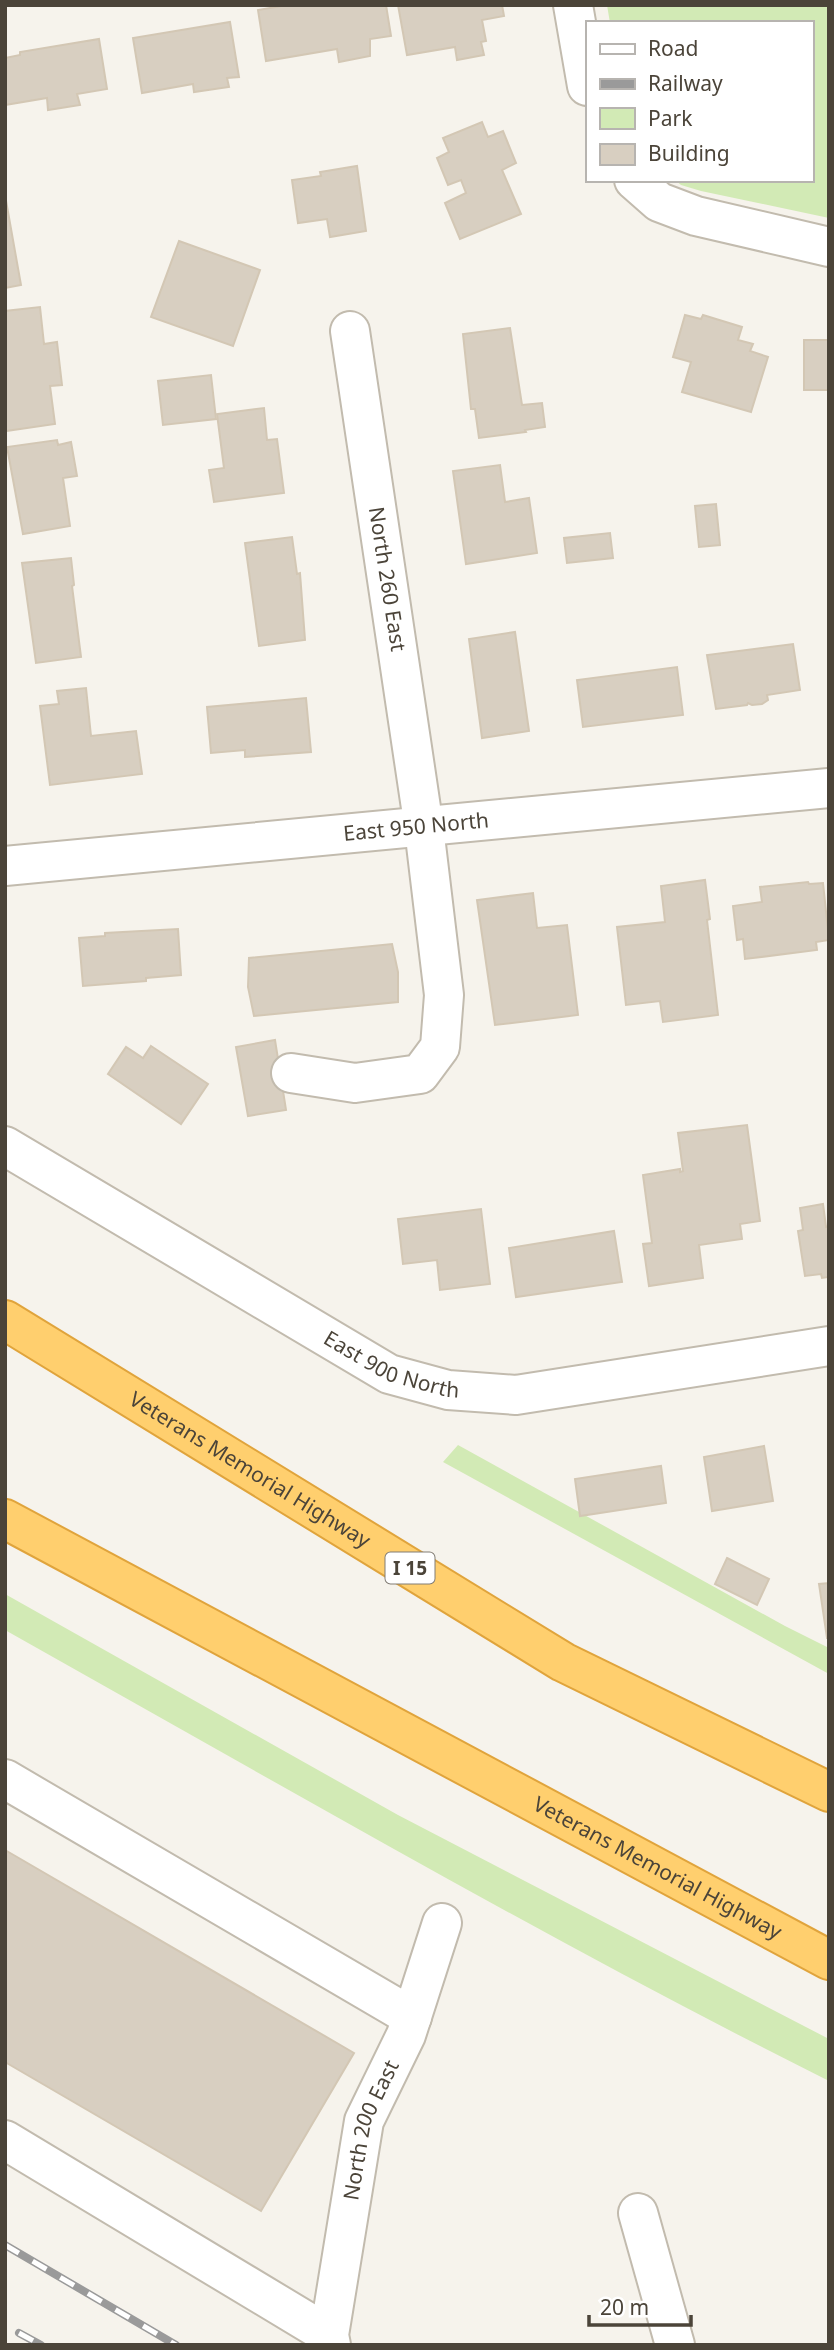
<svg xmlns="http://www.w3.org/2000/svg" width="834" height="2350" viewBox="0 0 834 2350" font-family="'Noto Sans',sans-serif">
<rect width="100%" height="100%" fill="#f6f3ec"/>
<g fill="#d2eab5">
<polygon points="607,5 829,5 829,218 701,191 681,185 675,180 811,180 811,23 610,23"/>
<polygon points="458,1445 785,1626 829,1648 829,1674 443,1462"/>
<path d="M5 1594 398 1815 829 2039V2081C549 1941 278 1783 5 1630Z"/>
</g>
<g fill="#d8cfc1" stroke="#d3c7b4" stroke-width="2">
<polygon points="287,5 386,5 391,36 370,39 370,56 339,62 337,49 266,61 258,10"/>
<polygon points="398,5 502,5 504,16 482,20 486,41 481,42 484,55 457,60 455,47 407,55"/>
<polygon points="230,22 239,77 227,78 229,87 194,92 193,84 142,93 133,38"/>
<polygon points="99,39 107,89 77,94 80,105 48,110 47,98 5,105 5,58 20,55 20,52"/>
<polygon points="482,122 488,137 503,131 516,163 502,170 521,214 460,239 445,203 466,193 461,180 448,185 437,158 449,152 443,138"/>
<polygon points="357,166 366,231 330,237 327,219 298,223 292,180 321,176 320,172"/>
<polygon points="5,195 21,285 5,288"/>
<polygon points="179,241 260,270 233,346 151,317"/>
<polygon points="40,307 44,344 57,342 62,385 50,386 55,424 6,431 5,311"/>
<polygon points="685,315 701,319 703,315 742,327 738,340 753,344 750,351 768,357 751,412 682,392 691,362 673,357"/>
<polygon points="510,328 522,405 542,403 545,427 525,430 526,432 479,438 475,409 471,409 463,334"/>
<rect x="804" y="340" width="25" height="50"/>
<polygon points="211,375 216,419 163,425 158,381"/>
<polygon points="264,408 267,440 277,439 284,493 214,502 209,470 224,468 217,414"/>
<polygon points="57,440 58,445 71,442 77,476 63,478 70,526 23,534 7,447"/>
<polygon points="500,465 505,502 529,498 537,553 466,564 453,471"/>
<polygon points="716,504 720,545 699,547 695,506"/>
<polygon points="610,533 613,558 567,563 564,538"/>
<polygon points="292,537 297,574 300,573 305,640 259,646 245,543"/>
<polygon points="71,558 74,585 72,586 81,657 36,663 22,563"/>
<polygon points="515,632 529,731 482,738 469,639"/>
<polygon points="793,644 800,690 767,695 768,700 762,704 752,705 748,703 747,705 716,709 707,655"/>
<polygon points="677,667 683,715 583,727 577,680"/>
<polygon points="86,688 91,736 136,731 142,774 50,785 40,706 59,704 57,691"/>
<polygon points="306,698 311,752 245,757 245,750 211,753 207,707"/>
<polygon points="705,880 710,919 707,920 718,1015 663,1022 660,1001 626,1005 617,927 665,922 661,886"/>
<polygon points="808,882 809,884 823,883 829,940 816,942 817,950 745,959 743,939 737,940 733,906 762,902 760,887"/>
<polygon points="533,893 537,928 567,925 578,1015 495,1025 477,900"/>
<polygon points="178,929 181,975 146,978 146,981 83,986 79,938 105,936 105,933"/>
<polygon points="392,944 398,972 398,1002 254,1016 248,987 249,958"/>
<polygon points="275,1040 286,1110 248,1116 236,1047"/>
<polygon points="151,1046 208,1084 181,1124 108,1074 126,1047 143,1058"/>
<polygon points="747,1125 760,1221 740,1224 742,1239 699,1245 703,1278 649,1286 643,1244 652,1243 643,1175 680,1169 680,1172 683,1171 678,1133"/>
<polygon points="823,1204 826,1227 829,1226 829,1277 822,1278 821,1274 805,1276 798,1231 803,1230 800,1208"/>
<polygon points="481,1209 490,1284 440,1290 437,1260 403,1264 398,1219"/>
<polygon points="614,1231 622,1282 516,1297 509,1248"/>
<polygon points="764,1446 773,1501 712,1511 704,1457"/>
<polygon points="661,1466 666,1503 580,1516 575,1479"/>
<polygon points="727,1558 769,1579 757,1605 715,1584"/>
<polygon points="829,1583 829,1638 827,1638 819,1584"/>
<polygon points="5,1850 354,2053 261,2211 5,2062"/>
</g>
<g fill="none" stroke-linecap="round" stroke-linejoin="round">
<g stroke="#c2bbae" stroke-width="42">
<g id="minor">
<polyline points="573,5 587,86"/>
<polyline points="634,180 659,202 696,216 829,247"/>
<path id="s1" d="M5 866 829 788"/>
<polyline points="291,1073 355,1083 420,1074 440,1047 444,995 424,828 350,331"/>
<path id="s2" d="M5 1146 389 1374 448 1390 516 1395 829 1346"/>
<polyline points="5,1779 412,2017"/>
<polyline points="5,2140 329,2335"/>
<polyline points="638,2213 675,2345"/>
<path id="s3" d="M331 2345 329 2335 364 2121 406 2035 442 1923"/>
</g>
</g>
<g stroke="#e0a43c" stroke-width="42">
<g id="highway">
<path id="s4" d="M5 1320 563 1662 829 1792"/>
<path id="s5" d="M5 1519 829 1960"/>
</g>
</g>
<use href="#minor" stroke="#fff" stroke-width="38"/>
<use href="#highway" stroke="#ffcf6e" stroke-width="38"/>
<g stroke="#9a9a9a" stroke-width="8">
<g id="rail">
<polyline points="5,2245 176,2345"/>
<polyline points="19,2333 41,2345"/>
</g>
</g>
<use href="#rail" stroke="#fff" stroke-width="5" stroke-dasharray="16" stroke-linecap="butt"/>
</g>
<g text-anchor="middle" stroke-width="6" stroke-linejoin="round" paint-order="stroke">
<rect fill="#fff" stroke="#817c74" stroke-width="2" x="385.5" y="1552.5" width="49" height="31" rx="5"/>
<g font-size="19" font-weight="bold" fill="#4b4439">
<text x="410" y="1575">I 15</text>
</g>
<g font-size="21" fill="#4b4439" stroke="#fff">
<text transform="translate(387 579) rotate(81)" y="7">North 260 East</text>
<text dy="7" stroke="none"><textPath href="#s1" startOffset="413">East 950 North</textPath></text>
<text dy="7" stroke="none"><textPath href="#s2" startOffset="446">East 900 North</textPath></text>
<text dy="7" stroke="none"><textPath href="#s4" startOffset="287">Veterans Memorial Highway</textPath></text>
<text dy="7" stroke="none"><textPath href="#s5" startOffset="740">Veterans Memorial Highway</textPath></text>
<text dy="7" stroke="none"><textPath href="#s3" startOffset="220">North 200 East</textPath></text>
</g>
</g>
<rect width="834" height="2350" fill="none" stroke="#4b4439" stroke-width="14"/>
<rect x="586" y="21" width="228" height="161" fill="#ffffff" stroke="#b7b4b0" stroke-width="2"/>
<rect x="600" y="44" width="35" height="10" fill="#ffffff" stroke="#b7b4b0" stroke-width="2"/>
<text x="648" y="56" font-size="21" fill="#4b4439">Road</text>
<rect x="600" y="79" width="35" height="10" fill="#9a9a9a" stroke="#b7b4b0" stroke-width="2"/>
<text x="648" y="91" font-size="21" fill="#4b4439">Railway</text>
<rect x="600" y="108" width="35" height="21" fill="#d2eab5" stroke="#b7b4b0" stroke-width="2"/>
<text x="648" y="126" font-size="21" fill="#4b4439">Park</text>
<rect x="600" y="144" width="35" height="21" fill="#d8cfc1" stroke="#b7b4b0" stroke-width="2"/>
<text x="648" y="161" font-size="21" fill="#4b4439">Building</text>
<path d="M589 2315v10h102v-10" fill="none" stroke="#4b4439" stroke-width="3.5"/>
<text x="600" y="2315" font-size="21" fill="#4b4439" stroke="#ffffff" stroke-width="5" paint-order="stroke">20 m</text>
</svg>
